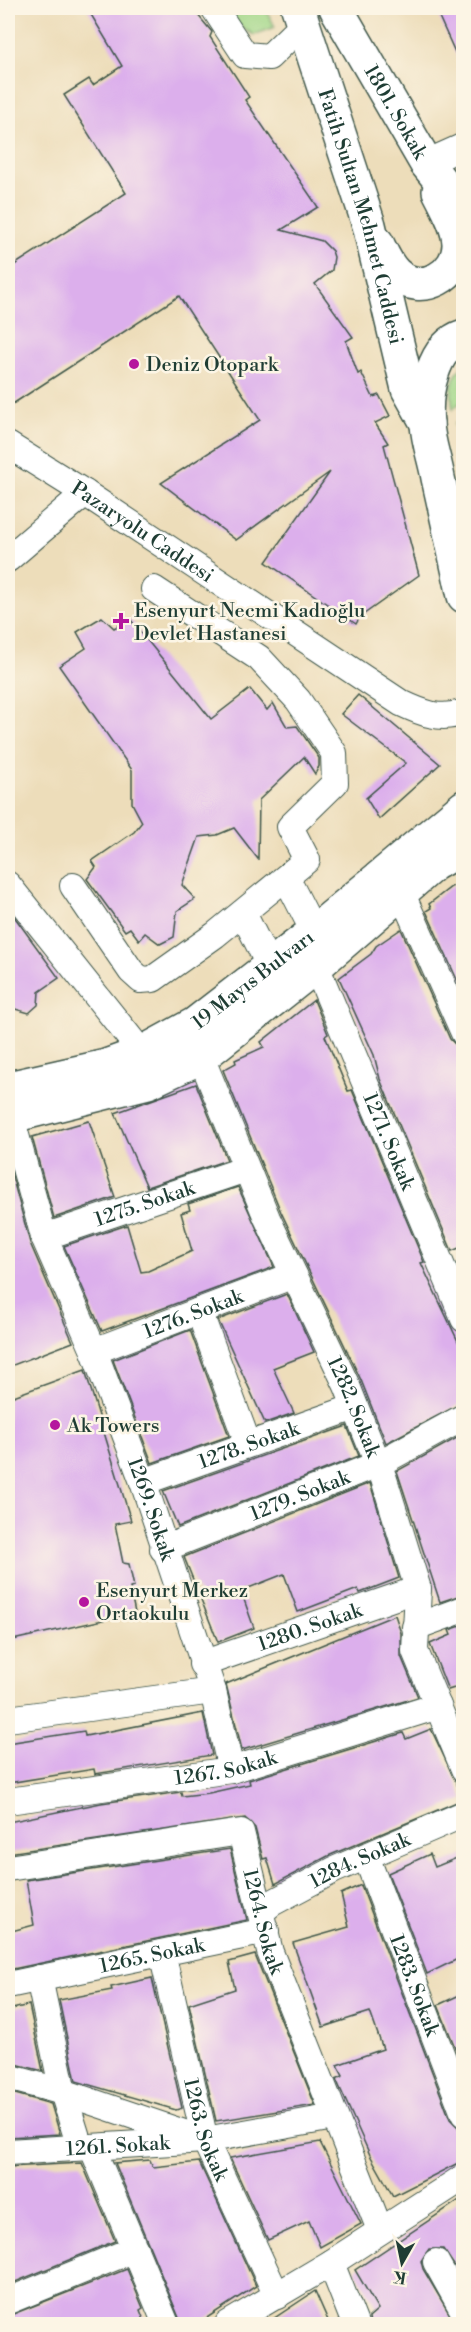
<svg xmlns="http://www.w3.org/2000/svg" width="471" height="2332" viewBox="0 0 471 2332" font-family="'Libre Bodoni',serif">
<rect width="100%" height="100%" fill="#fcf5e5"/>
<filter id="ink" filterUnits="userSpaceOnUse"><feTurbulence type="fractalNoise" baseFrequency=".0167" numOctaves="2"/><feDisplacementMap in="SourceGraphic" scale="12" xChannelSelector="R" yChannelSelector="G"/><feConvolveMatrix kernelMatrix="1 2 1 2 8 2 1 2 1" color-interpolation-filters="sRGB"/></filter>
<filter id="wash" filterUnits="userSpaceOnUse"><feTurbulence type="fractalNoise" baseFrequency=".008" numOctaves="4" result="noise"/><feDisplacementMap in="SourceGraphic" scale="24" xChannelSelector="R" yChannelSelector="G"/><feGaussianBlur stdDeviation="1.35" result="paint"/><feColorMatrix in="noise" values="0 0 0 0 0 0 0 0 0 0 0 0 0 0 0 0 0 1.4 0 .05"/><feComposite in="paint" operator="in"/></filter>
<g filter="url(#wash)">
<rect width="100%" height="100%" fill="#edddba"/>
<g fill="#a2d788" stroke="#608a5e" stroke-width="1.5">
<polygon points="227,8 265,8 275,27 254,35 239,26"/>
<path d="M463 366V400L453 409C450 394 451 377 463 366Z"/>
<polygon points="462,418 464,421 462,457 455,424"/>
</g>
<g id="blocks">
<g fill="#dcafec">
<polygon points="87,8 192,8 212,32 210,37 249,97 245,100 318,207 281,230 322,241 332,251 334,257 332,270 315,284 353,337 346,341 358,374 361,372 373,397 379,395 390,416 375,423 388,443 384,445 419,575 360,617 356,624 266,562 330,472 236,540 161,483 260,420 179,296 8,407 8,269 126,193 64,95 89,79 93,85 122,66"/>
<polygon points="435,8 464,8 464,72"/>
<polygon points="102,617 114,628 130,619 211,719 250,689 267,710 273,703 287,727 297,726 319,758 319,766 315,774 304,757 259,800 258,859 234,828 217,835 199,837 182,885 195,899 177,911 174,937 160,944 145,933 139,940 130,928 125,931 87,879 96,867 92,861 134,832 142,822 132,803 132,770 59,666 86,648 77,632"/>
<polygon points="358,695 440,764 379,819 366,798 406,763 341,714"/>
<polygon points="464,881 464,995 426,911 431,908 429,904 451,887"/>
<polygon points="8,908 59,978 39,992 38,1005 29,1013 8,1007"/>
<polygon points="401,929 450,1039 456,1045 464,1048 464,1246 452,1251 380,1079 374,1055 339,978 371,954 376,946"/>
<polygon points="314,1000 328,1034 325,1036 348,1091 352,1090 424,1262 421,1263 464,1354 464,1402 386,1443 361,1380 281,1212 223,1070 236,1063 235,1060 264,1047 261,1042"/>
<polygon points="196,1084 227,1160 147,1187 115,1113"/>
<polygon points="89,1121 115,1197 54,1218 32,1137"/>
<polygon points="8,1161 30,1243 73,1342 8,1367"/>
<polygon points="238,1187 274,1267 102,1331 64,1246 127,1225 141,1272 148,1271 192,1251 181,1213 190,1210 188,1204"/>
<polygon points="287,1294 314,1352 273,1368 294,1413 265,1423 218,1320"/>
<polygon points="190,1330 229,1436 152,1463 113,1360"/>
<polygon points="85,1370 131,1521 115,1524 123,1563 129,1564 134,1587 130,1588 135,1613 8,1641 8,1398"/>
<polygon points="347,1426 359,1456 178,1527 163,1491"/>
<polygon points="464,1434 464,1594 440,1602 397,1471"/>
<polygon points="370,1483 399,1578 360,1593 358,1589 298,1612 284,1574 241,1591 254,1628 218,1642 184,1557"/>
<polygon points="395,1615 401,1633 401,1656 418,1697 242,1750 226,1684"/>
<polygon points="464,1625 464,1685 448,1690 430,1644 451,1635 449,1630"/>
<polygon points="203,1713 212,1755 95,1774 94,1769 8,1783 8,1743 84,1731 85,1736"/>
<polygon points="431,1729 464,1799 328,1856 275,1884 267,1858 263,1859 255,1828 245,1818 8,1853 8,1822 101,1803 181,1792 182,1796 209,1793 250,1784 249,1780 403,1733 406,1739"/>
<polygon points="230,1849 247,1920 8,1970 8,1932 34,1925 26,1880"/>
<polygon points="430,1854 435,1867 464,1855 464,1956 427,1974 388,1873"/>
<polygon points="361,1885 450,2119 458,2127 464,2143 464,2160 393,2196 370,2155 336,2079 343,2076 337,2065 383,2049 370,2012 323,2027 293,1943 349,1927 341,1894"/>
<polygon points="255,1955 315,2105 216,2121 189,2004 235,1989 229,1962"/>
<polygon points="152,1978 182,2108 176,2110 76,2081 59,2000 112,1990 111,1987"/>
<polygon points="464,1993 464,2070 438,2005"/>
<polygon points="29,2005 43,2071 8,2062 8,2010"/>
<polygon points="8,2092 51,2104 60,2134 8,2137"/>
<polygon points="320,2142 361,2224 320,2247 309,2221 268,2240 230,2158"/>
<polygon points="150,2160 153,2167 199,2162 256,2286 196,2325 182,2325 115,2163"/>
<polygon points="82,2163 115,2241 8,2285 8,2167"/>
<polygon points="464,2197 464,2280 443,2249 429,2249 421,2261 423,2269 456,2325 370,2325 369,2317 378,2309 355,2270"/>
<polygon points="127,2269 143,2308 140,2310 146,2325 8,2325 8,2316"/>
<polygon points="315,2291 330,2325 264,2325"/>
</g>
</g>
</g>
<g filter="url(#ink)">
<use href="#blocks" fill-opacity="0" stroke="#3e5548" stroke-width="1.5"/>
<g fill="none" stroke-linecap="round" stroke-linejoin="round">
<g stroke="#3e5548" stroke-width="28">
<g id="minor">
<polyline points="214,8 245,55 269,57 305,22"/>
<polyline points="426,163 464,146"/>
<path id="s1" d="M8 445 85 493 401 703C422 713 441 721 464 712"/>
<polyline points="8,559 85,493"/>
<polyline points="287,879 314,932"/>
<polyline points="8,885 142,1053"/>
<polyline points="73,886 131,971 141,980 153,979 215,935 307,860 290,827 335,783 334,753 298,700 259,658 154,589"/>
<polyline points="401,892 464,1033"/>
<polyline points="243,913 270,967"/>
<path id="s2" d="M316 966 464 1319"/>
<path id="s3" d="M201 1057 267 1218 347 1386 384 1479 418 1589 415 1651 464 1769"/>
<path id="s4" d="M11 1117 44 1237 94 1351 143 1482 213 1691 231 1770"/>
<path id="s5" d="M44 1237 246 1169"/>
<polyline points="199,1311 248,1444"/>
<path id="s6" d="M94 1351 294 1275"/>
<path id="s7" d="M143 1482 355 1407"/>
<path id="s8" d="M163 1549 378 1464 464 1417"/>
<polyline points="415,1627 464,1609"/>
<path id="s9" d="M202 1664 418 1589"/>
<polyline points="8,1719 213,1691"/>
<path id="s10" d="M8 1801 231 1770 438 1706"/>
<path id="s11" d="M366 1856 464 2114"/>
<path id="s12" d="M8 1868 241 1832 270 1952 380 2230"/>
<path id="s13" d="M261 1912 272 1903 334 1870 464 1814"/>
<path id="s14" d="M162 1953 205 2140 277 2296"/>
<polyline points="39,1978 63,2092 80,2147"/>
<path id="s15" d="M8 1985 266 1931"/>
<polyline points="8,2077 63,2092 193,2136"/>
<polyline points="92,2147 166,2324"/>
<path id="s16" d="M8 2152 205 2140 334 2117"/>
<polyline points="436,2262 464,2312"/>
<polyline points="331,2263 355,2324"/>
<polyline points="8,2301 135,2249"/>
<polyline points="228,2324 331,2263 464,2177"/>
</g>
</g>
<g stroke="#3e5548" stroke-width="36">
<g id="major">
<path id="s17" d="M298 8 369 225 408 389 427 423"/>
<path id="s18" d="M336 8 426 163 464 210"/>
<path d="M377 243C382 253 387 266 396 274 421 297 460 275 459 243 458 226 447 207 439 191"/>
<path d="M464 336C432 346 424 394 427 424 428 442 435 460 438 478 447 517 455 556 464 596"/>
<path id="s19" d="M8 1088 106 1066 142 1053 195 1024 314 932 464 807"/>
<polyline points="8,1117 148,1082 201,1057 316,966 434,864 464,847"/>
</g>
</g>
<use href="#minor" stroke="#fff" stroke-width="26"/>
<use href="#major" stroke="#fff" stroke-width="33"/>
</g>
</g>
<g fill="#b5179e" stroke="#fcf5e5" stroke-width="2">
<circle cx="134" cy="364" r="6"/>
<path d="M118 612h6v6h6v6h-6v6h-6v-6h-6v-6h6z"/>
<circle cx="55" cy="1425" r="6"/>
<circle cx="84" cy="1602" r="6"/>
</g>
<g text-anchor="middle" stroke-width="5" stroke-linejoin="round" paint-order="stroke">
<g font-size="20" fill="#1f3d34" stroke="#fcf5e5">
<text dy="7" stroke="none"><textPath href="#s18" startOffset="120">1801. Sokak</textPath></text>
<text dy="7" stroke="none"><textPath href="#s17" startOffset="218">Fatih Sultan Mehmet Caddesi</textPath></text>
<text dy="7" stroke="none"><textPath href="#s1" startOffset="160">Pazaryolu Caddesi</textPath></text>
<text dy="7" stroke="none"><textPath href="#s19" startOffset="272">19 Mayıs Bulvarı</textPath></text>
<text dy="7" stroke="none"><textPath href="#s2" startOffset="190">1271. Sokak</textPath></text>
<text dy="7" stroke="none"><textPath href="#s5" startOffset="106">1275. Sokak</textPath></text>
<text dy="7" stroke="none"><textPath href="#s6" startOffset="106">1276. Sokak</textPath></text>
<text dy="7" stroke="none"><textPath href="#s3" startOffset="382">1282. Sokak</textPath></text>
<text dy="7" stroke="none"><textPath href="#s7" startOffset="112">1278. Sokak</textPath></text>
<text dy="7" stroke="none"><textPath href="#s8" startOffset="147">1279. Sokak</textPath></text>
<text dy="7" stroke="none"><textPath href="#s4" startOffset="417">1269. Sokak</textPath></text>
<text dy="7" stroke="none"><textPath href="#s9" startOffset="114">1280. Sokak</textPath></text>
<text dy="7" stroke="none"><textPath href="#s10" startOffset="220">1267. Sokak</textPath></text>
<text dy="7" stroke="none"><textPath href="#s13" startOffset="112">1284. Sokak</textPath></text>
<text dy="7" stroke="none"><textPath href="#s12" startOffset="328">1264. Sokak</textPath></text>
<text dy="7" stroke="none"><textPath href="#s15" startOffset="147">1265. Sokak</textPath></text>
<text dy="7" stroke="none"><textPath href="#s11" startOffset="138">1283. Sokak</textPath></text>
<text dy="7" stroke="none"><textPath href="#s14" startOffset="182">1263. Sokak</textPath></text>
<text dy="7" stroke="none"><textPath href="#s16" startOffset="110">1261. Sokak</textPath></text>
</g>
<g font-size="20" fill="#1f3d34" stroke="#fcf5e5" text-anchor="start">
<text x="146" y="371">Deniz Otopark</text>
<text x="134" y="617">Esenyurt Necmi Kadıoğlu<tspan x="134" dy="23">Devlet Hastanesi</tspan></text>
<text x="67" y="1432">Ak Towers</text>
<text x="96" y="1597">Esenyurt Merkez<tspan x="96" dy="23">Ortaokulu</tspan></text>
</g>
</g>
<rect width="471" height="2332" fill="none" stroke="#fcf5e5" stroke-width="30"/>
<g transform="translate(402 2263) rotate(189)" stroke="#fcf5e5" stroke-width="4.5" paint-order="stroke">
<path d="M0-4.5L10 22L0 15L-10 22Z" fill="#1f3d34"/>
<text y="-9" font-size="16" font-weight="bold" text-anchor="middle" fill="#1f3d34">K</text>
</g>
</svg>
